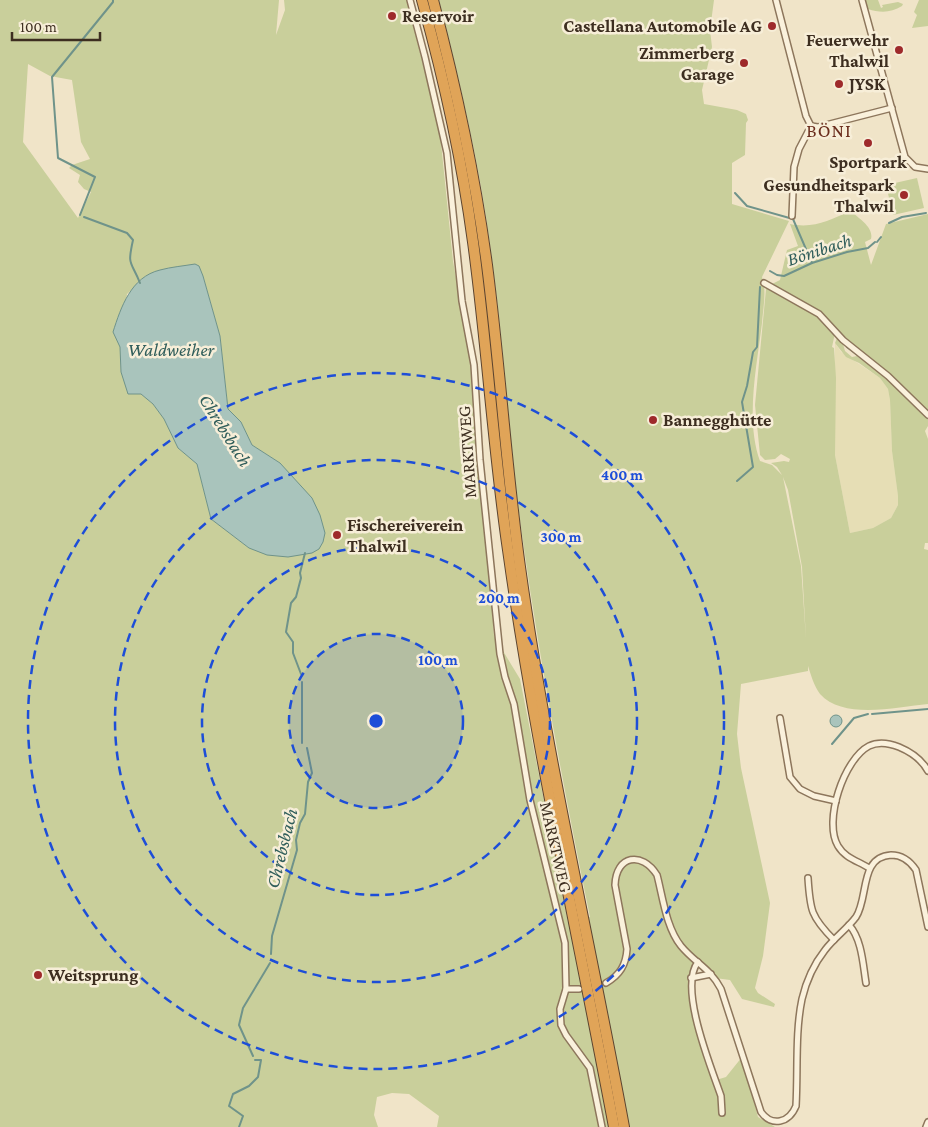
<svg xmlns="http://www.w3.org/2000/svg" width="928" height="1127" viewBox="0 0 928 1127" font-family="'Crimson Pro',serif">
<rect width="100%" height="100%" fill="#f0e4c8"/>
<polygon fill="#e6deb5" points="835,343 841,352 880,378 888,389 890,400 892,451 898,496 898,505 891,518 873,528 850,533 835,455"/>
<g fill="#c9cf9b" fill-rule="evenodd">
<path d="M0 0H279L276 35 285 10 284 0H407L440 133 453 261 472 372 476 452 487 540 494 636 520 679 568 922 590 917C564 790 540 663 522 535 509 441 504 346 491 252 480 166 460 83 439 0H714L710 30 712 47 702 90 704 104 737 110 746 114 748 120 746 123 745 155 732 163V204L789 221 762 277C767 291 763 308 762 323 757 365 745 420 760 461L772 465 782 475 777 467 771 463 784 461 789 462 790 459 781 454 775 459 765 460 760 455 755 405 766 289 774 287 772 284 780 280 787 250 798 246 790 224C814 229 829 220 851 211 859 219 874 227 871 239L865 242 871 265 886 224 928 214V414L888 375 835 333 832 347 834 348 836 378 835 455 850 533 873 528 891 518 898 505V496L892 451 890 400 888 389 880 378 859 363 846 357 835 343 837 338 843 344 845 351 852 357 857 356 877 371 897 387 928 417V426L925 431 928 439V543H925L924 549 928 550V704C897 707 843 720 820 694 814 686 811 675 808 666V671L741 684 737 734 741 768 770 903 763 956 755 988 758 993 775 1004 774 1007 742 999 730 980 715 978 698 962 691 997 716 1080 726 1077 742 1057 758 1117 775 1127H437L439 1116 409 1094 392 1093 377 1097 374 1115 378 1127H0ZM28 64 50 76 72 80 81 142 90 159 72 165 69 168 80 175 78 182 84 189 91 192 78 218 23 142ZM149 274 203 276 220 336 228 409 241 422 252 445 280 463 249 548 211 519 197 464 178 448 164 419 153 404 141 394 121 372 120 347 127 294ZM783 477 788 490 802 567 806 639 801 566Z"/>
<path d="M865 0H878L881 8 883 7 882 5 898 2 903 4 902 6C891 13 880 13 868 9Z"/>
<polygon points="919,0 928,0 928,26 912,28 917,15 914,12"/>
<polygon points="917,178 924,208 893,215 886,185"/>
</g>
<g fill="#a9c4bc" stroke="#6f938a">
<path d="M195 264 199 266 203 276 220 336 228 409 241 422 252 445 280 463 312 498 320 515 325 533 323 542 319 549 312 553 288 557 267 555 249 548 211 519 197 464 178 448 164 419 153 404 141 394H128L121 372 120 347 113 332C121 307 131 277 160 270 171 267 183 266 195 264Z"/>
<circle cx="836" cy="721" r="6"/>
</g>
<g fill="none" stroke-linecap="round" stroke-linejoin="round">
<g stroke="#6f938a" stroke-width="2">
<polyline points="735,193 747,206 793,219 812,263"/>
<polyline points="80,215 95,177 58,158 52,77 113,2 113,0"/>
<path d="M84 217 127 233 133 240C127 267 131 260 140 283"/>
<polyline points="889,223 902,217 926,213"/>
<polyline points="877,242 881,237"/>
<polyline points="770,271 777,275 784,276 812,263 847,252 868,248 875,242"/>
<polyline points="847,347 867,362"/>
<polyline points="902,393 928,418"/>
<polyline points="737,481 753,467 742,402 747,386 753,352 757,347 760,287"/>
<polyline points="301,674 293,653 293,642 286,632 291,603 296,597 301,578 300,573 305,553"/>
<polyline points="302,682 302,743"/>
<polyline points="872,714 928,709"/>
<polyline points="832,744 854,718 868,714"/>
<polyline points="271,954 272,936 297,850 296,840 300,823 305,814 308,782 312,773 307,748"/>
<polyline points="253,1056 239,1025 243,1008 270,963"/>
<polyline points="239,1127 243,1116 229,1106 233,1094 249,1086 258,1077 261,1060 255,1060"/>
</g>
<g stroke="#8d765c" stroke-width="8">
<g id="street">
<polyline points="410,0 425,57 447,153 462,301 474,365 480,460 500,654 505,677 514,704 530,800 565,943 566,989 560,1009 561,1025 566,1035 590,1068 602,1127"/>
<polyline points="776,0 806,116 811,126"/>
<polyline points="862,0 905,157 915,167 928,169"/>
<polyline points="811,126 818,127 892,108"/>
<polyline points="792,216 794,167 799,149 811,126"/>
<polyline points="764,283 819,314 843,340 888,376 928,415"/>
<polyline points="780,718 790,777 800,789 814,796 836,801"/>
<path d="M869 868C858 861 845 858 838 846 823 821 844 759 869 746 879 741 889 743 899 747 911 752 922 760 928 771"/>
<path d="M808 878C810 910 811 917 834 940"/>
<path d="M849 925C862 939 863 965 866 983"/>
<path d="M698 962C678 987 711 1067 721 1096L722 1113"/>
<polyline points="691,978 711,974"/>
<path d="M606 983C620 975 626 965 627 949L615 885C616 855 642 851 657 875 663 898 666 927 681 946 695 963 710 968 721 989L761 1112C772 1127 789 1123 796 1106 798 1071 795 1032 802 999 806 982 814 964 825 950 834 938 847 929 856 917 869 897 859 857 891 855 902 855 910 861 916 870L928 927"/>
<polyline points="566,989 579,989"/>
<polyline points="926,1127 928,1122"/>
</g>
</g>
<g stroke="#5b4430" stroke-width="12">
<g id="highway">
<path d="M422 0C444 79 462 160 473 242 487 344 493 448 508 550 535 744 578 935 614 1127"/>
<path d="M433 0C456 87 475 175 487 265 500 365 506 467 520 567 546 755 590 941 624 1127"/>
</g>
</g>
<use href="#street" stroke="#faf1dc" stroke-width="5"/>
<use href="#highway" stroke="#e0a458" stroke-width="10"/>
</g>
<circle cx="376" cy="721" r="87" fill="#1d4ed8" fill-opacity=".12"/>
<g fill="none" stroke="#1d4ed8" stroke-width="2.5" stroke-dasharray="9 6">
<circle cx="376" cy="721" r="87"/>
<circle cx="376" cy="721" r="174"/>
<circle cx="376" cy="721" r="261"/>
<circle cx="376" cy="721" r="348"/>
</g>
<g fill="#9e2a2b" stroke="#f7eed8" stroke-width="2">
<circle cx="392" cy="16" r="5"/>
<circle cx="772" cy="26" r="5"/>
<circle cx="899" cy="50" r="5"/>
<circle cx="744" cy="63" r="5"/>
<circle cx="839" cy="84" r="5"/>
<circle cx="868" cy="143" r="5"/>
<circle cx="904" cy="195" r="5"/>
<circle cx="653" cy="420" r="5"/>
<circle cx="337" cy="535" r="5"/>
<circle cx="38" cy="975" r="5"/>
</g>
<g text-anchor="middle" stroke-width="5" stroke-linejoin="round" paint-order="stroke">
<g font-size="18" font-weight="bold" fill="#3d2e20" stroke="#f7eed8" text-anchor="start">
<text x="402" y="22">Reservoir</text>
<text x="762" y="32" text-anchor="end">Castellana Automobile AG</text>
<text x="889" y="46" text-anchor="end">Feuerwehr<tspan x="889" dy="21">Thalwil</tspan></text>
<text x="734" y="59" text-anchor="end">Zimmerberg<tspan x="734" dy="21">Garage</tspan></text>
<text x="849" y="90">JYSK</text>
<text x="868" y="168" text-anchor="middle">Sportpark</text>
<text x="894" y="191" text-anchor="end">Gesundheitspark<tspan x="894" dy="21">Thalwil</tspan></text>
<text x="663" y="426">Bannegghütte</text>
<text x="347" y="531">Fischereiverein<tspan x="347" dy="21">Thalwil</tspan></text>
<text x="48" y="981">Weitsprung</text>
</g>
<g font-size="18" fill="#3d2e20" stroke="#f7eed8">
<text transform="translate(467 452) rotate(-94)" y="6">MARKTWEG</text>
<text transform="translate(556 847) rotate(77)" y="6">MARKTWEG</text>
</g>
<g font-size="19" letter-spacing="1" fill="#6b2e1e" stroke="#f7eed8">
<text x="829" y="137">BÖNI</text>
</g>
<g font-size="19" font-style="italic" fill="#2f5d5a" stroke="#f7eed8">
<text transform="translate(819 249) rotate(-18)" y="7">Bönibach</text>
<text x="171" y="356">Waldweiher</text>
<text transform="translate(226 430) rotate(58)" y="7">Chrebsbach</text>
<text transform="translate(281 848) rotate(-76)" y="7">Chrebsbach</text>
</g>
</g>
<circle cx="376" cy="721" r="8" fill="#1d4ed8" stroke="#f7eed8" stroke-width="2.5"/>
<g font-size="15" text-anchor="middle" font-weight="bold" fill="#1d4ed8" stroke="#f7eed8" stroke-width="5" stroke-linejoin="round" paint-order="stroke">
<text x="622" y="480">400 m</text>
<text x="561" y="542">300 m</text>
<text x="499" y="603">200 m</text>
<text x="438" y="665">100 m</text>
</g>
<path d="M12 32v8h88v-8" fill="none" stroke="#3d2e20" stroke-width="2.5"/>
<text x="20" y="32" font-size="15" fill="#3d2e20" stroke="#f7eed8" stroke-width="4" paint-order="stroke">100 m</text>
</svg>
